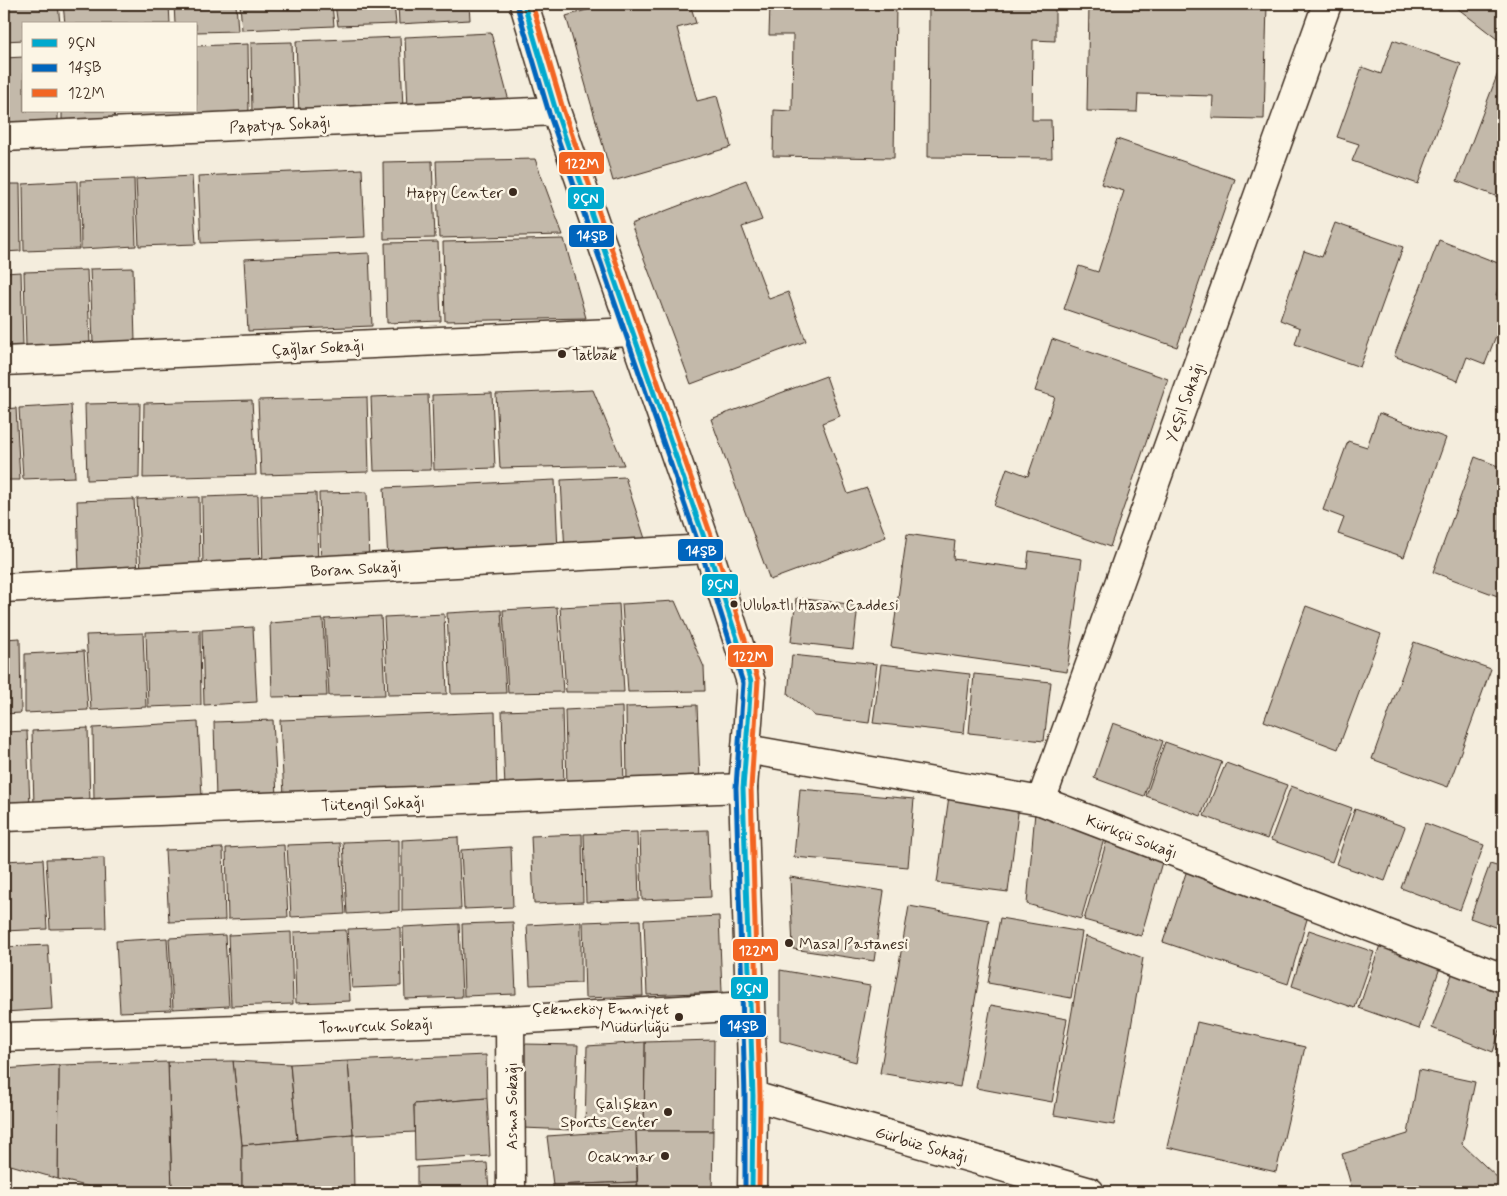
<svg xmlns="http://www.w3.org/2000/svg" width="1507" height="1196" viewBox="0 0 1507 1196" font-family="Mynerve,sans-serif">
<rect width="100%" height="100%" fill="#f4eddd"/>
<filter id="ink" filterUnits="userSpaceOnUse"><feTurbulence type="fractalNoise" baseFrequency=".02" numOctaves="2"/><feDisplacementMap in="SourceGraphic" scale="10" xChannelSelector="R" yChannelSelector="G"/><feConvolveMatrix kernelMatrix="1 2 1 2 8 2 1 2 1" color-interpolation-filters="sRGB"/></filter>
<g filter="url(#ink)">
<g fill="#c3b9aa" stroke="#3b2a1e">
<polygon points="4,4 58,4 60,24 24,24 24,40 4,41"/>
<polygon points="63,4 169,4 170,24 65,24"/>
<polygon points="174,4 236,4 238,31 196,32 196,24 175,24"/>
<polygon points="240,4 332,4 334,26 242,30"/>
<polygon points="335,4 394,4 396,24 338,26"/>
<polygon points="398,4 469,4 470,20 399,24"/>
<polygon points="607,4 690,4 696,23 677,28 697,101 717,96 731,147 613,181 566,16"/>
<polygon points="770,4 896,4 894,158 773,156 774,110 792,111 793,35 769,35"/>
<polygon points="929,4 1055,4 1055,41 1033,40 1032,120 1051,120 1052,158 928,157"/>
<polygon points="1089,4 1267,4 1264,119 1212,118 1213,96 1138,94 1137,112 1087,111"/>
<polygon points="1452,4 1503,4 1503,38 1497,39"/>
<polygon points="491,33 510,105 408,109 405,37"/>
<polygon points="400,37 403,109 299,114 296,41"/>
<polygon points="1393,40 1461,64 1418,184 1352,161 1359,144 1337,137 1362,67 1381,74"/>
<polygon points="292,42 294,114 252,116 251,43"/>
<polygon points="248,44 249,116 186,119 185,111 196,111 196,46"/>
<polygon points="24,57 24,111 58,111 58,124 4,127 4,58"/>
<polygon points="1501,65 1503,65 1503,199 1457,181"/>
<polygon points="62,111 114,111 115,121 62,124"/>
<polygon points="130,111 182,111 183,119 131,121"/>
<polygon points="1117,139 1235,179 1177,347 1064,309 1079,266 1098,272 1124,191 1101,184"/>
<polygon points="535,159 563,235 439,238 436,161"/>
<polygon points="432,161 435,238 384,239 383,162"/>
<polygon points="362,169 365,237 201,243 198,176"/>
<polygon points="192,176 196,244 139,246 136,179"/>
<polygon points="134,179 136,246 81,249 80,181"/>
<polygon points="746,180 762,220 742,227 769,299 788,292 806,341 691,384 631,224"/>
<polygon points="77,181 79,249 24,251 23,184"/>
<polygon points="4,184 20,184 21,251 4,252"/>
<polygon points="1335,223 1403,247 1360,367 1295,344 1300,328 1280,320 1304,251 1322,257"/>
<polygon points="564,239 586,318 445,321 443,242"/>
<polygon points="1439,240 1503,265 1503,275 1496,295 1503,298 1503,318 1485,364 1467,357 1458,381 1394,356"/>
<polygon points="438,242 441,321 387,323 385,243"/>
<polygon points="369,253 372,326 248,331 244,259"/>
<polygon points="133,268 135,342 93,343 90,269"/>
<polygon points="87,270 90,344 26,346 24,272"/>
<polygon points="21,272 23,346 4,347 4,273"/>
<polygon points="1052,339 1168,379 1110,547 994,506 1007,468 1028,476 1055,397 1035,391"/>
<polygon points="826,376 840,416 822,423 848,494 867,488 886,537 770,580 711,419"/>
<polygon points="593,390 624,465 500,468 496,394"/>
<polygon points="492,393 495,468 434,470 432,395"/>
<polygon points="428,395 431,470 374,471 371,397"/>
<polygon points="367,397 369,472 261,475 258,400"/>
<polygon points="252,400 256,475 143,478 144,403"/>
<polygon points="140,403 139,478 87,480 85,404"/>
<polygon points="71,405 75,477 23,479 19,408"/>
<polygon points="16,408 20,480 4,480 4,409"/>
<polygon points="1379,413 1446,438 1404,557 1338,534 1344,518 1323,510 1348,441 1367,447"/>
<polygon points="1475,457 1503,468 1503,598 1433,572"/>
<polygon points="625,477 648,548 565,552 561,480"/>
<polygon points="555,480 558,552 388,561 384,488"/>
<polygon points="367,492 369,565 321,567 319,493"/>
<polygon points="316,493 318,567 263,569 261,495"/>
<polygon points="258,495 260,569 203,571 202,497"/>
<polygon points="199,497 200,571 141,573 137,499"/>
<polygon points="134,499 138,573 79,575 77,501"/>
<polygon points="907,534 955,541 953,559 1027,569 1029,551 1082,559 1067,672 891,647"/>
<polygon points="796,598 858,605 853,649 791,642"/>
<polygon points="675,601 704,667 705,691 628,692 622,604"/>
<polygon points="619,604 624,692 566,692 560,607"/>
<polygon points="1306,606 1381,634 1338,749 1264,721"/>
<polygon points="557,607 563,692 508,693 503,610"/>
<polygon points="501,610 506,693 451,694 447,613"/>
<polygon points="444,614 447,694 388,695 384,617"/>
<polygon points="381,616 385,695 329,696 325,619"/>
<polygon points="323,619 327,696 272,697 270,623"/>
<polygon points="253,627 257,702 204,705 202,630"/>
<polygon points="200,630 201,705 148,707 146,632"/>
<polygon points="143,633 146,707 91,710 86,635"/>
<polygon points="20,638 21,713 4,714 4,639"/>
<polygon points="1414,642 1491,669 1448,787 1372,759"/>
<polygon points="84,651 88,710 25,713 25,654"/>
<polygon points="792,655 877,664 869,723 815,716 788,694"/>
<polygon points="881,664 970,674 964,733 873,723"/>
<polygon points="974,674 1051,682 1044,741 969,733"/>
<polygon points="697,705 700,782 627,785 626,707"/>
<polygon points="622,707 624,784 567,786 565,710"/>
<polygon points="562,709 564,786 505,789 502,711"/>
<polygon points="495,712 497,789 284,796 280,720"/>
<polygon points="273,720 277,796 216,799 214,722"/>
<polygon points="198,722 202,797 94,803 93,728"/>
<polygon points="1113,723 1163,741 1144,796 1094,778"/>
<polygon points="88,728 90,803 34,806 32,731"/>
<polygon points="27,731 30,806 4,808 4,732"/>
<polygon points="1165,742 1222,762 1201,816 1146,796"/>
<polygon points="1226,763 1287,785 1267,839 1204,816"/>
<polygon points="1291,786 1352,808 1332,862 1271,840"/>
<polygon points="800,789 914,799 908,867 794,857"/>
<polygon points="949,796 1019,805 1008,892 937,883"/>
<polygon points="1355,809 1405,827 1385,881 1336,864"/>
<polygon points="1035,812 1104,839 1081,919 1027,904"/>
<polygon points="1425,823 1484,845 1460,910 1401,888"/>
<polygon points="708,830 711,897 642,900 640,832"/>
<polygon points="637,832 639,900 586,902 584,834"/>
<polygon points="582,834 583,902 534,904 531,836"/>
<polygon points="458,837 461,909 402,911 402,840"/>
<polygon points="399,840 399,911 347,914 343,842"/>
<polygon points="1107,840 1162,862 1141,936 1084,920"/>
<polygon points="340,843 345,914 291,917 287,845"/>
<polygon points="284,845 288,917 228,919 226,848"/>
<polygon points="511,847 513,907 464,909 461,850"/>
<polygon points="223,848 225,920 169,922 165,850"/>
<polygon points="104,858 106,928 50,929 46,859"/>
<polygon points="43,859 47,929 4,931 4,861"/>
<polygon points="1490,864 1503,868 1503,930 1470,918"/>
<polygon points="1188,867 1310,909 1288,984 1163,942"/>
<polygon points="790,877 884,891 874,961 793,949"/>
<polygon points="909,906 989,920 960,1087 880,1073"/>
<polygon points="719,916 722,992 647,995 644,920"/>
<polygon points="1000,918 1082,932 1071,998 988,983"/>
<polygon points="640,920 643,996 585,998 583,922"/>
<polygon points="513,922 516,994 464,996 462,924"/>
<polygon points="581,922 581,983 530,985 527,925"/>
<polygon points="459,924 462,997 405,999 403,927"/>
<polygon points="400,927 401,986 352,988 348,929"/>
<polygon points="346,930 350,1001 296,1003 294,932"/>
<polygon points="1309,930 1374,952 1355,1008 1292,986"/>
<polygon points="291,932 293,1004 231,1006 228,935"/>
<polygon points="225,935 229,1006 173,1009 169,938"/>
<polygon points="1085,936 1143,958 1114,1125 1054,1115"/>
<polygon points="1383,936 1444,956 1419,1029 1359,1008"/>
<polygon points="167,938 171,1010 120,1012 116,941"/>
<polygon points="48,945 52,1009 4,1012 4,947"/>
<polygon points="1456,964 1503,982 1503,1021 1493,1052 1432,1028"/>
<polygon points="780,970 870,986 856,1062 780,1041"/>
<polygon points="991,1005 1067,1019 1052,1102 976,1088"/>
<polygon points="1197,1022 1305,1047 1276,1172 1167,1147"/>
<polygon points="1503,1033 1503,1056 1496,1053"/>
<polygon points="714,1040 713,1131 644,1131 645,1042"/>
<polygon points="645,1042 644,1131 585,1126 587,1046"/>
<polygon points="523,1044 578,1045 574,1130 522,1128"/>
<polygon points="486,1055 487,1098 414,1104 415,1132 353,1135 348,1061"/>
<polygon points="233,1061 290,1064 297,1140 242,1145"/>
<polygon points="233,1061 242,1145 242,1192 172,1192 168,1062"/>
<polygon points="348,1061 353,1135 297,1140 290,1064"/>
<polygon points="168,1062 172,1192 110,1192 58,1179 59,1065"/>
<polygon points="59,1065 58,1179 4,1163 4,1069"/>
<polygon points="1419,1070 1475,1082 1462,1144 1503,1183 1503,1192 1428,1192 1420,1185 1394,1192 1353,1192 1342,1154 1408,1134"/>
<polygon points="487,1098 490,1156 415,1161 414,1104"/>
<polygon points="636,1130 637,1182 553,1185 547,1136"/>
<polygon points="636,1131 713,1131 712,1192 638,1192"/>
<polygon points="353,1135 354,1192 242,1192 242,1145"/>
<polygon points="487,1163 489,1192 417,1192 417,1167"/>
<polygon points="637,1182 637,1192 553,1192 553,1185"/>
</g>
<g fill="none" stroke-linecap="round" stroke-linejoin="round">
<g stroke="#3b2a1e" stroke-width="31">
<g id="minor">
<polyline points="524,4 556,111 708,549 751,682 743,788 753,1096 752,1192"/>
<polyline points="4,137 556,111"/>
<polyline points="4,361 633,332"/>
<polyline points="4,588 708,549"/>
<polyline points="746,749 1041,801 1503,978"/>
<polyline points="1041,801 1327,4"/>
<polyline points="4,817 743,788"/>
<polyline points="510,1020 511,1192"/>
<polyline points="4,1037 510,1020 748,1006"/>
<polyline points="753,1096 1090,1192"/>
</g>
</g>
<use href="#minor" stroke="#fcf5e5" stroke-width="28"/>
<g stroke="#fcf5e5" stroke-width="9">
<polyline id="bus-1" points="524,4 556,111 708,549 751,682 743,788 753,1096 752,1192"/>
</g>
<g stroke="#fcf5e5" stroke-width="9">
<polyline id="bus-2" points="517,6 549,113 701,551 743,683 736,788 745,1096 745,1192"/>
</g>
<g stroke="#fcf5e5" stroke-width="9">
<polyline id="bus-3" points="532,4 563,109 715,547 758,680 751,788 760,1096 759,1192"/>
</g>
<use href="#bus-1" stroke="#00a9ce" stroke-width="5"/>
<use href="#bus-2" stroke="#0065bd" stroke-width="5"/>
<use href="#bus-3" stroke="#f26522" stroke-width="5"/>
</g>
</g>
<g fill="#3b2a1e" stroke="#fcf5e5" stroke-width="2">
<circle cx="513" cy="192" r="5"/>
<circle cx="562" cy="354" r="5"/>
<circle cx="734" cy="604" r="4.5"/>
<circle cx="789" cy="943" r="5"/>
<circle cx="679" cy="1017" r="5"/>
<circle cx="668" cy="1112" r="5"/>
<circle cx="665" cy="1156" r="5"/>
</g>
<g text-anchor="middle" stroke-width="5" stroke-linejoin="round" paint-order="stroke">
<g font-size="15" fill="#3b2a1e" stroke="#fcf5e5" text-anchor="start">
<text x="743" y="610">Ulubatlı Hasan Caddesi</text>
</g>
<g font-size="16" fill="#3b2a1e" stroke="#fcf5e5">
<text transform="translate(280 124) rotate(-3)" y="6">Papatya Sokağı</text>
<text transform="translate(318 347) rotate(-3)" y="6">Çağlar Sokağı</text>
<text transform="translate(1184 402) rotate(-70)" y="6">Yeşil Sokağı</text>
<text transform="translate(356 568) rotate(-3)" y="6">Boran Sokağı</text>
<text transform="translate(373 803) rotate(-2)" y="6">Tütengil Sokağı</text>
<text transform="translate(1132 836) rotate(21)" y="6">Kürkçü Sokağı</text>
<text transform="translate(376 1025) rotate(-2)" y="6">Tomurcuk Sokağı</text>
<text transform="translate(511 1106) rotate(-90)" y="6">Asma Sokağı</text>
<text transform="translate(922 1144) rotate(16)" y="6">Gürbüz Sokağı</text>
</g>
<g font-size="16" fill="#3b2a1e" stroke="#fcf5e5" text-anchor="end">
<text x="503" y="198">Happy Center</text>
<text x="572" y="360" text-anchor="start">Tatbak</text>
<text x="799" y="949" text-anchor="start">Masal Pastanesi</text>
<text x="669" y="1014">Çekmeköy Emniyet<tspan x="669" dy="18">Müdürlüğü</tspan></text>
<text x="658" y="1109">Çalışkan<tspan x="658" dy="18">Sports Center</tspan></text>
<text x="655" y="1162">Ocakmar</text>
</g>
</g>
<g stroke="#fcf5e5" stroke-width="2">
<rect x="558" y="151" width="47" height="24" rx="5" fill="#f26522"/>
<rect x="567" y="186" width="38" height="24" rx="5" fill="#00a9ce"/>
<rect x="568" y="224" width="47" height="24" rx="5" fill="#0065bd"/>
<rect x="677" y="538" width="47" height="24" rx="5" fill="#0065bd"/>
<rect x="701" y="573" width="38" height="24" rx="5" fill="#00a9ce"/>
<rect x="727" y="644" width="47" height="24" rx="5" fill="#f26522"/>
<rect x="732" y="938" width="47" height="24" rx="5" fill="#f26522"/>
<rect x="730" y="976" width="39" height="24" rx="5" fill="#00a9ce"/>
<rect x="719" y="1014" width="48" height="24" rx="5" fill="#0065bd"/>
</g>
<g font-size="14" text-anchor="middle" font-weight="bold" fill="#fff">
<text x="582" y="168">122M</text>
<text x="586" y="203">9ÇN</text>
<text x="592" y="240">14ŞB</text>
<text x="701" y="555">14ŞB</text>
<text x="720" y="589">9ÇN</text>
<text x="750" y="661">122M</text>
<text x="756" y="955">122M</text>
<text x="749" y="993">9ÇN</text>
<text x="743" y="1030">14ŞB</text>
</g>
<rect width="1507" height="1196" fill="none" stroke="#fcf5e5" stroke-width="20"/>
<rect x="10" y="10" width="1487" height="1176" fill="none" stroke="#3b2a1e" stroke-width="2" filter="url(#ink)"/>
<rect x="22" y="22" width="175" height="90" fill="#fcf5e5" stroke="#afa495"/>
<rect x="32" y="39" width="25" height="8" fill="#00a9ce" stroke="#afa495"/>
<text x="68" y="48" font-size="15" fill="#3b2a1e">9ÇN</text>
<rect x="32" y="64" width="25" height="8" fill="#0065bd" stroke="#afa495"/>
<text x="68" y="72" font-size="15" fill="#3b2a1e">14ŞB</text>
<rect x="32" y="89" width="25" height="8" fill="#f26522" stroke="#afa495"/>
<text x="68" y="98" font-size="15" fill="#3b2a1e">122M</text>
</svg>
